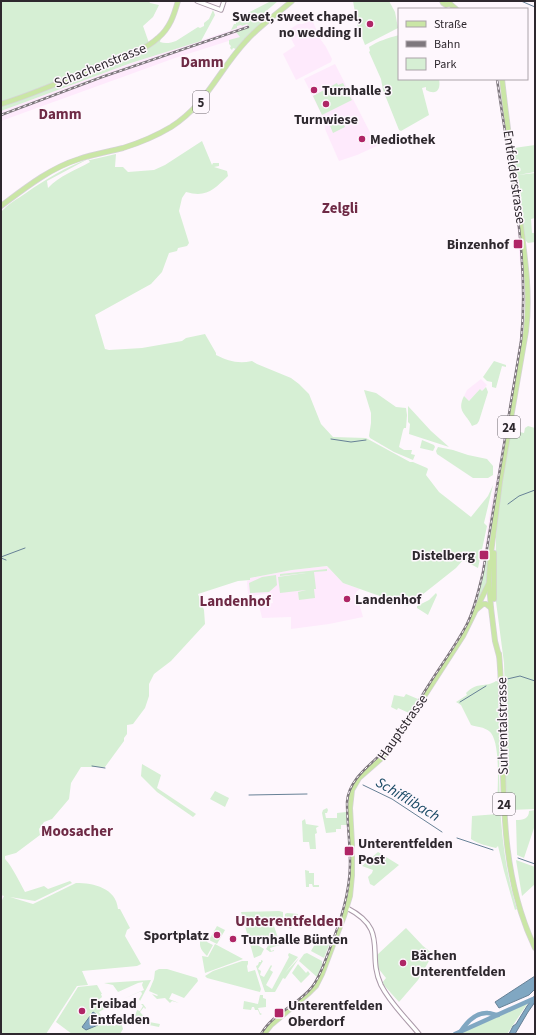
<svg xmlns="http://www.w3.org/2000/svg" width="536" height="1035" viewBox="0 0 536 1035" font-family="'Source Sans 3',sans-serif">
<rect width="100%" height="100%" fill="#fef7fd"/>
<g fill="#feeafc">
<polygon points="312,20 321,40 326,47 332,59 331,62 296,80 283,54 295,46 287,31 298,24 303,24"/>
<polygon points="247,24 250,27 236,32 241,37 175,58 1,121 1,111 131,63 211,37 237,28 237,26 241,25"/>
<polygon points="335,64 377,146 357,155 339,161 325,129 323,117 304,79"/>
<polygon points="496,79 498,79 506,135 505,135"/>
<polygon points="507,155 509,155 512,176 518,227 525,301 523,301 517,223"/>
<polygon points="523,314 524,314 521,342 482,578 481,586 479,586 492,499 497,476 520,347"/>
<polygon points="481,379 487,385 482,391 480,389 469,401 464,396 467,390"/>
<polygon points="327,566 343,583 360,589 356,592 363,617 329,624 291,629 291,617 262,618 259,605 273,603 271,593 251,596 248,595 247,581 250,580 250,578 292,570"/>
</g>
<g fill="#d6efd4" fill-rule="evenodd">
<polygon points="1,1 149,1 150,3 159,5 153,17 143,26 149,43 141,48 1,103"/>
<polygon points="271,1 278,1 258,18 261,23 247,36 236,49 233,48 232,50 230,48 231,46 229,44 229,40 240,37 236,32 250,27 247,24 242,26 241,25 237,26 237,28 231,30 234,24 236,24 236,21 240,17"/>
<polygon points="353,1 389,1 395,12 398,28 365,45 357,24"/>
<path d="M213 10 215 15 201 41 131 63 1 111V106L138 52 161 37 160 42C165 44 171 43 176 41L198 27 200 28 204 26V23L209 19Z"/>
<path d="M399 35V79H439C441 89 437 96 426 90V87L422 88 429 115 401 131 399 130 383 90 381 79 369 52 370 51 369 47C378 41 388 38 399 35Z"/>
<polygon points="337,83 338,85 343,83 352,100 322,115 313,96"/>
<polygon points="342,120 345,127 333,133 330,126"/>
<path d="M202 141 212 165 213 163H219V166L214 167 227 171 228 176C214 189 207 198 186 192L182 198 179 211 189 243 187 246 178 248 177 251 169 253 162 272 151 284 95 315 105 349 109 350 142 348 182 341 186 338 205 334 216 353V355C228 361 238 364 252 361L257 364 291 378 299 384 309 394 321 424 333 437 366 438 410 462H413L427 468 428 469 426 475 439 492 471 517 488 496 493 485 484 523 487 526 478 568 463 560 456 568 408 606 343 583 327 566 292 570 250 578V580L238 581 198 594 204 610 205 624 171 661 154 674 149 684V696L145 708 133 724 127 725V734L124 738V741L105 767H81L71 783 69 799 52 819 44 822 39 829 40 835 16 853 5 856V859C12 866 20 883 25 892L44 886 48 889 70 881 72 883 35 901 10 897 33 904 76 883C94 883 116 888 118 909H120L130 928 127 930 125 936 141 964 137 966 82 971 88 985 77 986 46 1034H1V902L4 896 1 895V212C8 204 17 199 26 193 46 179 66 167 88 159L90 160 116 154 115 167H123L128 172 154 170 165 165ZM88 159 90 162C76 170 59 176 48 188L47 181Z"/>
<polygon points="535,145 535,172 518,175 535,173 535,218 531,219 532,233 535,233 535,242 528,243 525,240 513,151 514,148"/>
<polygon points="494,361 506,365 506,367 502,366 496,388 492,387 492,382 487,381 483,377"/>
<path d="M486 387 488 392 479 421 477 424 472 426C467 414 456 412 464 396L469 401 480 389 482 391Z"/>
<polygon points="364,390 376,393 396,407 406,408 407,415 406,428 404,428 403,430 399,447 404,450 412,450 411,454 415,455 413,460 394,452 370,438 369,436 371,423 371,413"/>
<polygon points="408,406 431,431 449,447 409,434 410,424 408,422"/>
<polygon points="512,422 515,423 515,431 524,433 525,428 528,426 535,428 535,809 510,810 507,803 505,768 505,694 504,663 495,594 496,537 498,505"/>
<polygon points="422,440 434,445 435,447 433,451 420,448"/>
<polygon points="438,447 453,450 468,455 487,459 493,466 493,475 488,478 473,478 437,454 436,451"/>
<polygon points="488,543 489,543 487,582 486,587 474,608 482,578"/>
<polygon points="327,569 327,571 314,572 316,589 314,589 315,598 299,600 298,592 306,590 280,593 278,577 306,573 280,576 280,574"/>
<polygon points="276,575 277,585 269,592 250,593 249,583 262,577"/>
<polygon points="436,593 437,595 428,615 417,608 417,606 429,600"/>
<path d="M496 681 499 682C500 757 494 836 517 909L515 910 504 871 498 846 496 848C488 846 478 844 471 839L472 816 498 814 497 811C497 794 502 741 489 731 484 727 477 727 471 725L461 705 456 702 467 695 466 693C478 681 485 688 496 681Z"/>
<polygon points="406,694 418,699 409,713 398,708 397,710 391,707 394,695 404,697"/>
<polygon points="142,764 161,775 157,788 196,814 193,817 157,792 141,776"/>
<polygon points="215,791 229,798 225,807 210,799"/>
<polygon points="327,808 328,810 327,813 325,813 326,818 337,818 337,813 346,812 347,825 341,825 341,829 336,829 336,825 336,832 326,833 322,813 323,810"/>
<path d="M535 810V825L524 858 517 855 516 820C523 820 529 819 529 811Z"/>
<polygon points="305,819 306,824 319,826 316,828 317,833 315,834 316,849 310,849 309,842 303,842 302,821"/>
<polygon points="378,852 399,865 374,886 370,884 368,877 372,873 373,870 362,866"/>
<polygon points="516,860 535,867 535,884 522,896"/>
<polygon points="305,870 309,871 309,873 314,873 314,885 319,885 319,887 313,887 312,884 309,884 309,887 306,887"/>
<polygon points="279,911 283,912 283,919 282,917 272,920 278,938 287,935 283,944 270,948 271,951 274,950 274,951 270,952 266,949 269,944 252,937 251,941 264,949 261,955 254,958 241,912"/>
<path d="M287 913 298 914 291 929C285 926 285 920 285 914Z"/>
<polygon points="217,926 225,930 217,944 209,940"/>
<polygon points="406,928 423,946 433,954 418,980 399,1002 382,983 386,978 378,968 377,955"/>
<path d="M202 935 208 939 207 942 213 945 207 956C200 949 198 945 202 935Z"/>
<polygon points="319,937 329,942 329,945 324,958 311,951"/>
<polygon points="215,944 243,959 205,973 202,956 208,957"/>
<polygon points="289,953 298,957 285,973 299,958 285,979 283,978 275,992 265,992 256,966 258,965 259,962 261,962 261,960 263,961 258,969 261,971 260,975 264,977 271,965 272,966 270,970 273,972 266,985 272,989 289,957 288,955"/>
<polygon points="307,953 322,961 322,965 317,977 299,961 304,954"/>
<polygon points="242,961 248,961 248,964 247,966 248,972 255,970 261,989 260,992 207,978 205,976 213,971"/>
<polygon points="298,964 306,973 308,971 310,974 301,983 292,973"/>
<polygon points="159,969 167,969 197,978 198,981 184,998 172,993 169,999 179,1003 172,1001 170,1003 165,998 157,999 152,994 157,996 158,995 149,991 154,979 155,971"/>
<polygon points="151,980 140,1001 139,999 142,994 141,991 123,999 144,990 142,985 143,982 138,983 118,992 113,985 104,983"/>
<polygon points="97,985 102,994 101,994 102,997 97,1001 99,1005 102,1004 104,1009 99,1012 102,1017 104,1016 105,1019 104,1020 107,1026 113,1024 114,1026 121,1022 123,1029 120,1034 72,1034 56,1022 78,987"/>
<polygon points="260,995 263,995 263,998 266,999 266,1007 258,1008 260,1013 262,1014 260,1015 258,1010 255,1010 254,1007 252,1007 251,1010 243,1009 244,1001 258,1004"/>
<polygon points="528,1003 507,1034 459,1034"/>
<polygon points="141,1004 143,1004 146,1008 145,1009 144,1007 140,1012 149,1022 160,1024 159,1027 144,1024 135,1018 135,1016 137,1010 140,1011 143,1006"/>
</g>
<g fill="#80a7c2" stroke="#678196">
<polygon points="535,976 535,989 529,995 499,1008 495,1002"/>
<polygon points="535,995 535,1002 528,1012 515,1034 509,1034 513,1026 516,1024 527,1006"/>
<polygon points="93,1012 96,1014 89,1024 91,1025 96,1021 98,1025 86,1030 82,1027"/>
</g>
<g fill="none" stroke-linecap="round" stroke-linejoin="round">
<g stroke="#678196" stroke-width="1">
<polyline points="521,1 535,7"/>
<polyline points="331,439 351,442 366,440"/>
<polyline points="508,504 519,496 535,490"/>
<polyline points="1,557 25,548"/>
<polyline points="1,558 6,560"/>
<polyline points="503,680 520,676 535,681"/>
<polyline points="460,702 486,686"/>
<polyline points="92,766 105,768"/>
<polyline points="363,785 392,799 442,832"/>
<polyline points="249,795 307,794"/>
<polyline points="457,838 493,850"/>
<polyline points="518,858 535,864"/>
</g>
<g stroke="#80a7c2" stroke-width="4.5">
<path d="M461 1031C467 1022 476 1012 488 1013 491 1013 494 1015 498 1015"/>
<polyline points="455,1034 533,999"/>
</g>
<g stroke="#aa99a8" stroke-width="5.5">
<g id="minor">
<polyline points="197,1 221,10 224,1"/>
<path d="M347 908C390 930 366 953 381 985 390 1003 406 1018 419 1034"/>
</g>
</g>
<g stroke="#d5d4d5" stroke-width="6">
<g id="major">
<polyline points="442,1 443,3 446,5 449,4 450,1"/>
<polyline points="449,3 456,9"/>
<path d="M1 104C32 95 62 81 92 69 112 61 142 53 158 38 170 28 174 15 178 1"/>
<path d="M1 206C25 188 50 168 79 159 93 154 108 152 123 148 139 143 156 136 171 127 207 104 218 71 246 41 259 26 277 14 292 1"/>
<polyline points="494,599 494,553"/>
<polyline points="477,609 483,604 486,604 491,608"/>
<path d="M499 654C508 753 491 856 535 948"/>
<path d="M499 656 495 641 491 608 489 582 490 561 500 481 526 331C531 292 524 251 519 212 513 168 507 124 502 79"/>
<polyline points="264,1034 271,1025 309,993 316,986 322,974 344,916 350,896 352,875 352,845 350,808 352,790 359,778 383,757 398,737 463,636 489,583"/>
</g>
</g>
<use href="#minor" stroke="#fff" stroke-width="3.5"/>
<use href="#major" stroke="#cae6a6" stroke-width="4.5"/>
<g stroke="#7e777d" stroke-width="2.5">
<g id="rail">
<polyline points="1,115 102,77 248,27"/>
<path d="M261 1034C273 1013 298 1005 312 987 320 977 324 963 329 951 340 922 350 894 350 863 350 842 347 822 347 802 349 775 377 762 392 742 405 724 416 705 428 686 441 665 456 645 467 624 475 608 479 589 483 572L521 341C530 254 509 165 497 79"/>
</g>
</g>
<use href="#rail" stroke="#fef7fd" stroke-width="1" stroke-dasharray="3" stroke-linecap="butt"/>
</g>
<g fill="#af2566" stroke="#fef7fd" stroke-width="1.5">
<circle cx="370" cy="24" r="4"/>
<circle cx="314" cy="90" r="4"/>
<circle cx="326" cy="104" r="4"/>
<circle cx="362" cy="139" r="4"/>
<rect x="513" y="239" width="10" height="10" rx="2"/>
<rect x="479" y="550" width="10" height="10" rx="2"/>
<circle cx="347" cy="599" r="4"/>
<rect x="344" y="846" width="10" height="10" rx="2"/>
<circle cx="217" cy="935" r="4"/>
<circle cx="233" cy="939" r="4"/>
<circle cx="403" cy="963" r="4"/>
<circle cx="82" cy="1011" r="4"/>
<rect x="274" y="1008" width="10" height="10" rx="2"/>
</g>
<g text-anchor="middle" stroke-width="3" stroke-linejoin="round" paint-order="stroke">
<g fill="#fef7fd" stroke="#6c666c" stroke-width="1">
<rect x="193" y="91" width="16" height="22" rx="3"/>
<rect x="498" y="416" width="22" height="22" rx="3"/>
<rect x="493" y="793" width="22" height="22" rx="3"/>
</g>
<g font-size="13" font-weight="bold" fill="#2e282e">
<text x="201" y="107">5</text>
<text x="509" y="432">24</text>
<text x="504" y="809">24</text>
</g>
<g font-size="14" font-weight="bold" fill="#2e282e" stroke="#fef7fd" text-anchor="start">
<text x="362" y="21" text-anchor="end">Sweet, sweet chapel,<tspan x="362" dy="16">no wedding II</tspan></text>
<text x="322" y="95">Turnhalle 3</text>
<text x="326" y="124" text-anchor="middle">Turnwiese</text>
<text x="370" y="144">Mediothek</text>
<text x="509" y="249" text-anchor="end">Binzenhof</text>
<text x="475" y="560" text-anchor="end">Distelberg</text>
<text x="355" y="604">Landenhof</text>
<text x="358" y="848">Unterentfelden<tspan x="358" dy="16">Post</tspan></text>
<text x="209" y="940" text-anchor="end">Sportplatz</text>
<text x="241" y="944">Turnhalle Bünten</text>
<text x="411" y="960">Bächen<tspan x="411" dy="16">Unterentfelden</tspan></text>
<text x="90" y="1008">Freibad<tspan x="90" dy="16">Entfelden</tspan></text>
<text x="288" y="1010">Unterentfelden<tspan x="288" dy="16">Oberdorf</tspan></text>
</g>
<g font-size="14" fill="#2e282e" stroke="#fef7fd">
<text transform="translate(100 65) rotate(-22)" y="5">Schachenstrasse</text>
<text transform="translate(515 177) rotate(82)" y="5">Entfelderstrasse</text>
<text transform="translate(502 726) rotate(-91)" y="5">Suhrentalstrasse</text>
<text transform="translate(402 727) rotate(-55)" y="5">Hauptstrasse</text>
</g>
<g font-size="15" font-weight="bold" fill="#6e2a45" stroke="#fef7fd">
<text x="202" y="67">Damm</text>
<text x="60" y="119">Damm</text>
<text x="340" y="213">Zelgli</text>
<text x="235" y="606">Landenhof</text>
<text x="77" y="836">Moosacher</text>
</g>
<g font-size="15" font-style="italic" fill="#184864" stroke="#fef7fd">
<text transform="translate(408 799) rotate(31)" y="5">Schifflibach</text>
</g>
<g font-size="16" font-weight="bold" fill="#6e2a45" stroke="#fef7fd">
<text x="289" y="926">Unterentfelden</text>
</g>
</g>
<rect width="536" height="1035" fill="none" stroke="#2e282e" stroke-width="4"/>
<rect x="398" y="8" width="130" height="72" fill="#fef7fd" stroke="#aba4aa"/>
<rect x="406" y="21" width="20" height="6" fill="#cae6a6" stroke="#aba4aa"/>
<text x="434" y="28" font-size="12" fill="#2e282e">Straße</text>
<rect x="406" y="41" width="20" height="6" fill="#7e777d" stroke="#aba4aa"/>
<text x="434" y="48" font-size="12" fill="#2e282e">Bahn</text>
<rect x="406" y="58" width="20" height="12" fill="#d6efd4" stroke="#aba4aa"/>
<text x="434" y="68" font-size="12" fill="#2e282e">Park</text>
</svg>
